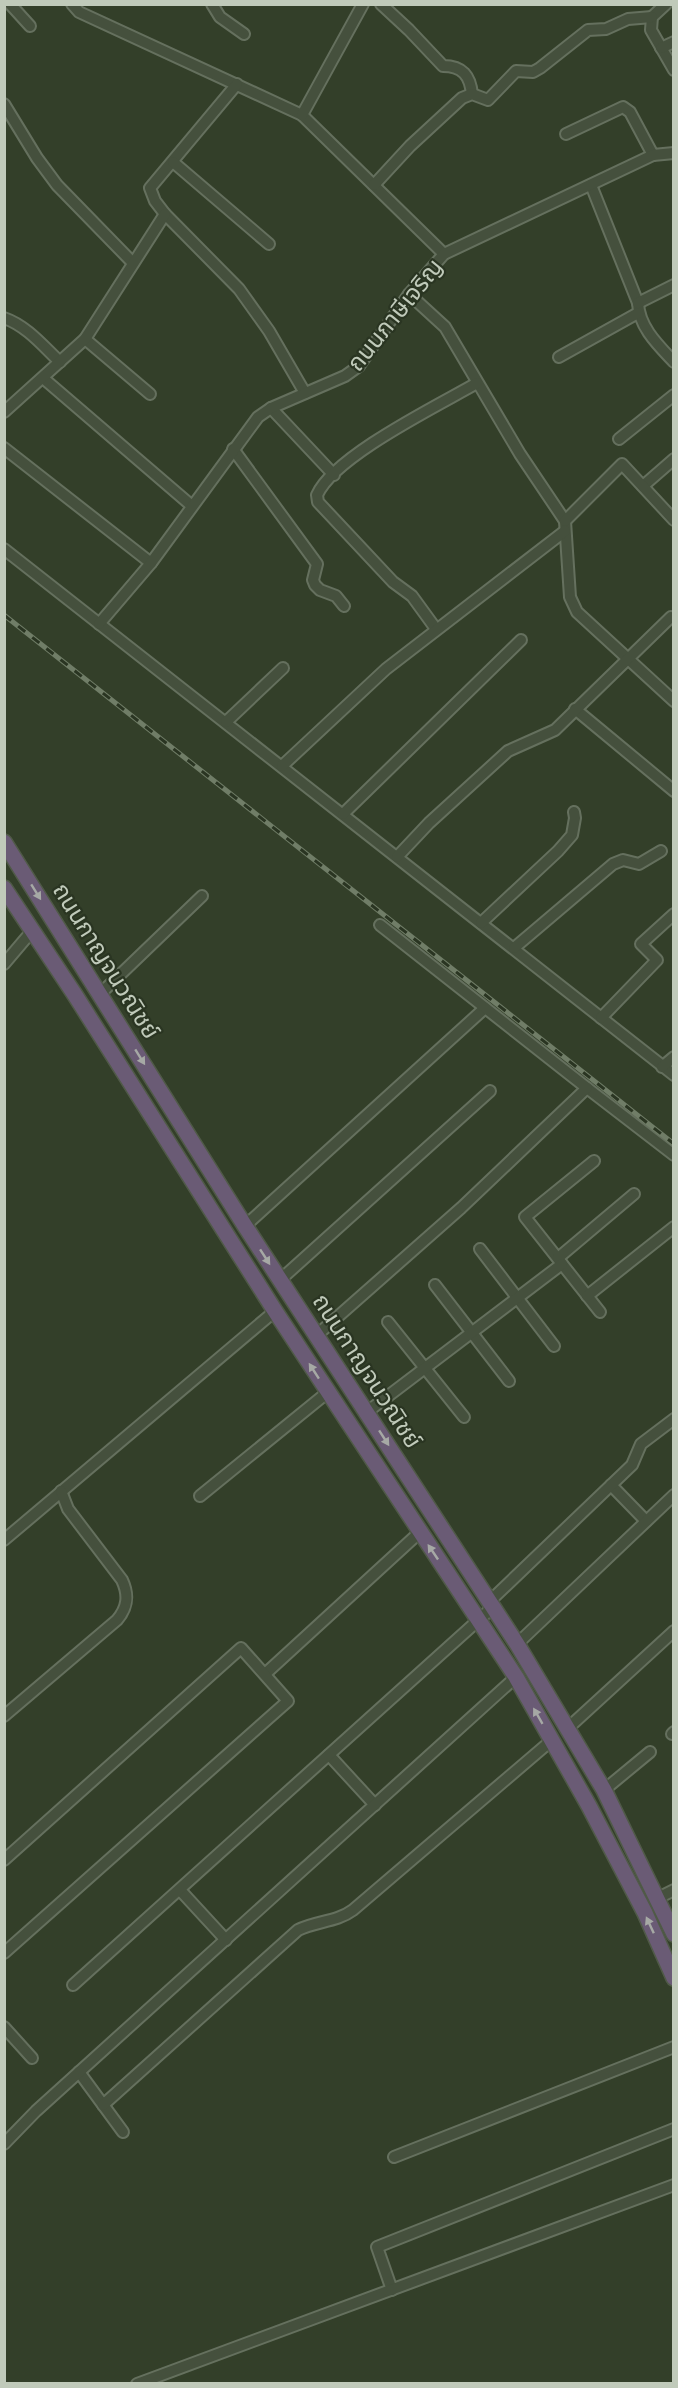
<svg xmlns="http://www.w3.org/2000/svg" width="678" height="2388" viewBox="0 0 678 2388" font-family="Jost,'Noto Sans Thai',sans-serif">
<rect width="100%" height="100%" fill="#333f29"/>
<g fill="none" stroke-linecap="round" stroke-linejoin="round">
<g stroke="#65705e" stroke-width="14">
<g id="minor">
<polyline points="10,4 30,26"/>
<polyline points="72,4 79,12 302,115 444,254"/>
<polyline points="212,4 220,17 244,34"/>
<path d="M381 4 409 30 443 66C463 66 470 76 472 94"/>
<polyline points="666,4 652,17 651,30 674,70"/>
<polyline points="661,48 674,42"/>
<polyline points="237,84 150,188 155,201 165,214 239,289 269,331 305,393"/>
<polyline points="4,104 37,158 57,185 133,263"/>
<polyline points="302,115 363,4"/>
<polyline points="566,134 623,107 630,112 653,155"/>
<polyline points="173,162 269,244"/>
<polyline points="374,185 410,146 462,98 472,94 488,100 516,71 533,72 540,68 588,30 606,29 628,19 652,17"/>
<path d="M591 185 638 303C639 327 658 345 674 362"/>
<polyline points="409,294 445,327 520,454 565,521 570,597 577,612 674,701"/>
<polyline points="638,303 674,285"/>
<path d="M4 318C27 326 43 346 60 362"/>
<polyline points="85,339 150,394"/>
<polyline points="559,357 638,313"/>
<polyline points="43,378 192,506"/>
<polyline points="271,408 334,475"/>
<polyline points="4,412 85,339 165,214"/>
<polyline points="619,439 674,395"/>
<polyline points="4,448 151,563"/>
<polyline points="233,449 317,564 313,580 315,585 320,590 336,596 344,606"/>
<polyline points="643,486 674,459"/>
<polyline points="565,521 622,464 674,520"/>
<polyline points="4,549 674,1075"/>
<polyline points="99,624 151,563 258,417 271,408 345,376 359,366 409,294 444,254 653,155 674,153"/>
<path d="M436 629 412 596 393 582 318 502 317 495C334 456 439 405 477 383"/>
<polyline points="575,709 674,791"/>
<polyline points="226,722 283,668"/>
<polyline points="282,766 386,669 565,531"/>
<polyline points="343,814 521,640"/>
<polyline points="397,857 429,823 508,751 555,730 671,617"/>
<polyline points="481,923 558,851 572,835 575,818 574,812"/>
<polyline points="514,948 613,864 623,860 639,864 661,851"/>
<polyline points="4,964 32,931"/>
<polyline points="100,994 202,896"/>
<polyline points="601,1018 657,960 641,944 674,914"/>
<polyline points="662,1067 674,1057"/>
<polyline points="587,1088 674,1155"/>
<polyline points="594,1161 525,1217 600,1312"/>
<polyline points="245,1226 485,1008"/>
<polyline points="480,1249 554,1346"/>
<polyline points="558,1258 634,1194"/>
<polyline points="280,1280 490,1091"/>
<polyline points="435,1285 509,1381"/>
<polyline points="587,1296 674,1227"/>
<polyline points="388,1322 464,1417"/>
<polyline points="317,1335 461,1208 587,1088 380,925"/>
<polyline points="367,1412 562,1264"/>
<polyline points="611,1485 646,1521"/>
<polyline points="200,1496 328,1392"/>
<polyline points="4,1540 275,1311"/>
<polyline points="490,1601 632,1465 641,1444 674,1419"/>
<polyline points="517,1644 674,1495"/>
<polyline points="265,1674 420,1532"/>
<path d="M4 1716 117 1620C128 1607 129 1595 122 1580L68 1509 61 1491"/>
<polyline points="568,1728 674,1631"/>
<polyline points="672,1734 674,1732"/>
<polyline points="329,1755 375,1805"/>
<polyline points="604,1790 650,1752"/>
<polyline points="4,1860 241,1648 288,1701 4,1953"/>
<polyline points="180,1890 226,1940"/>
<polyline points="658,1898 674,1890"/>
<polyline points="73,1985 493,1607"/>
<polyline points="4,2027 32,2058"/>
<polyline points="79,2072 123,2132"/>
<path d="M103 2105 298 1930C316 1921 337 1922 353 1910L552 1740"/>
<polyline points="4,2144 36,2111 516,1677"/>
<polyline points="394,2157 674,2047"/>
<polyline points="392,2290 377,2247 674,2129"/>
<polyline points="137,2384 674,2185"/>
</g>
</g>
<g stroke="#505a48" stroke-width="18">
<g id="highway">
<polyline points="4,842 245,1226 517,1644 604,1790 674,1934"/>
<polyline points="4,888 75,995 275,1311 516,1677 589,1806 645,1913 674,1978"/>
</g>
</g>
<use href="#minor" stroke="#45503d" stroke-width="10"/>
<use href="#highway" stroke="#6a5b75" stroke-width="15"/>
<g stroke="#707d67" stroke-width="5">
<polyline id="rail" points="4,615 674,1144"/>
</g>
<use href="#rail" stroke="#2a3522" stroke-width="3" stroke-dasharray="9" stroke-linecap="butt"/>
</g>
<defs><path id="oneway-solid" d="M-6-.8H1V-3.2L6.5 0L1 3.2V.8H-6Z" transform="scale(1.5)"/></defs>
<g fill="#a6a9a5">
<use href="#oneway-solid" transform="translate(36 892) rotate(58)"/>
<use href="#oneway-solid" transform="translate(140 1057) rotate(58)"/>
<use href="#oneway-solid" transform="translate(265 1257) rotate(57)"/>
<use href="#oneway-solid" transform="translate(314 1371) rotate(-123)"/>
<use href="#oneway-solid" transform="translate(384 1438) rotate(57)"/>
<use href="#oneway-solid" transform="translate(433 1552) rotate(-124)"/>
<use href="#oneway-solid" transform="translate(538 1716) rotate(-120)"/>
<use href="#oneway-solid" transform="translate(650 1925) rotate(-115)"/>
</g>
<g text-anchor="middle" stroke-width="4.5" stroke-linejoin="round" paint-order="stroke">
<g font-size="24" fill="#c0caba" stroke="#2a3522">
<text transform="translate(395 315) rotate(-51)" y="8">ถนนภาษีเจริญ</text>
<text transform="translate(106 961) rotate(58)" y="8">ถนนกาญจนวณิชย์</text>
<text transform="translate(367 1371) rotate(57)" y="8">ถนนกาญจนวณิชย์</text>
</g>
</g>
<rect width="678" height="2388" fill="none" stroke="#c0caba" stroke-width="12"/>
</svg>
